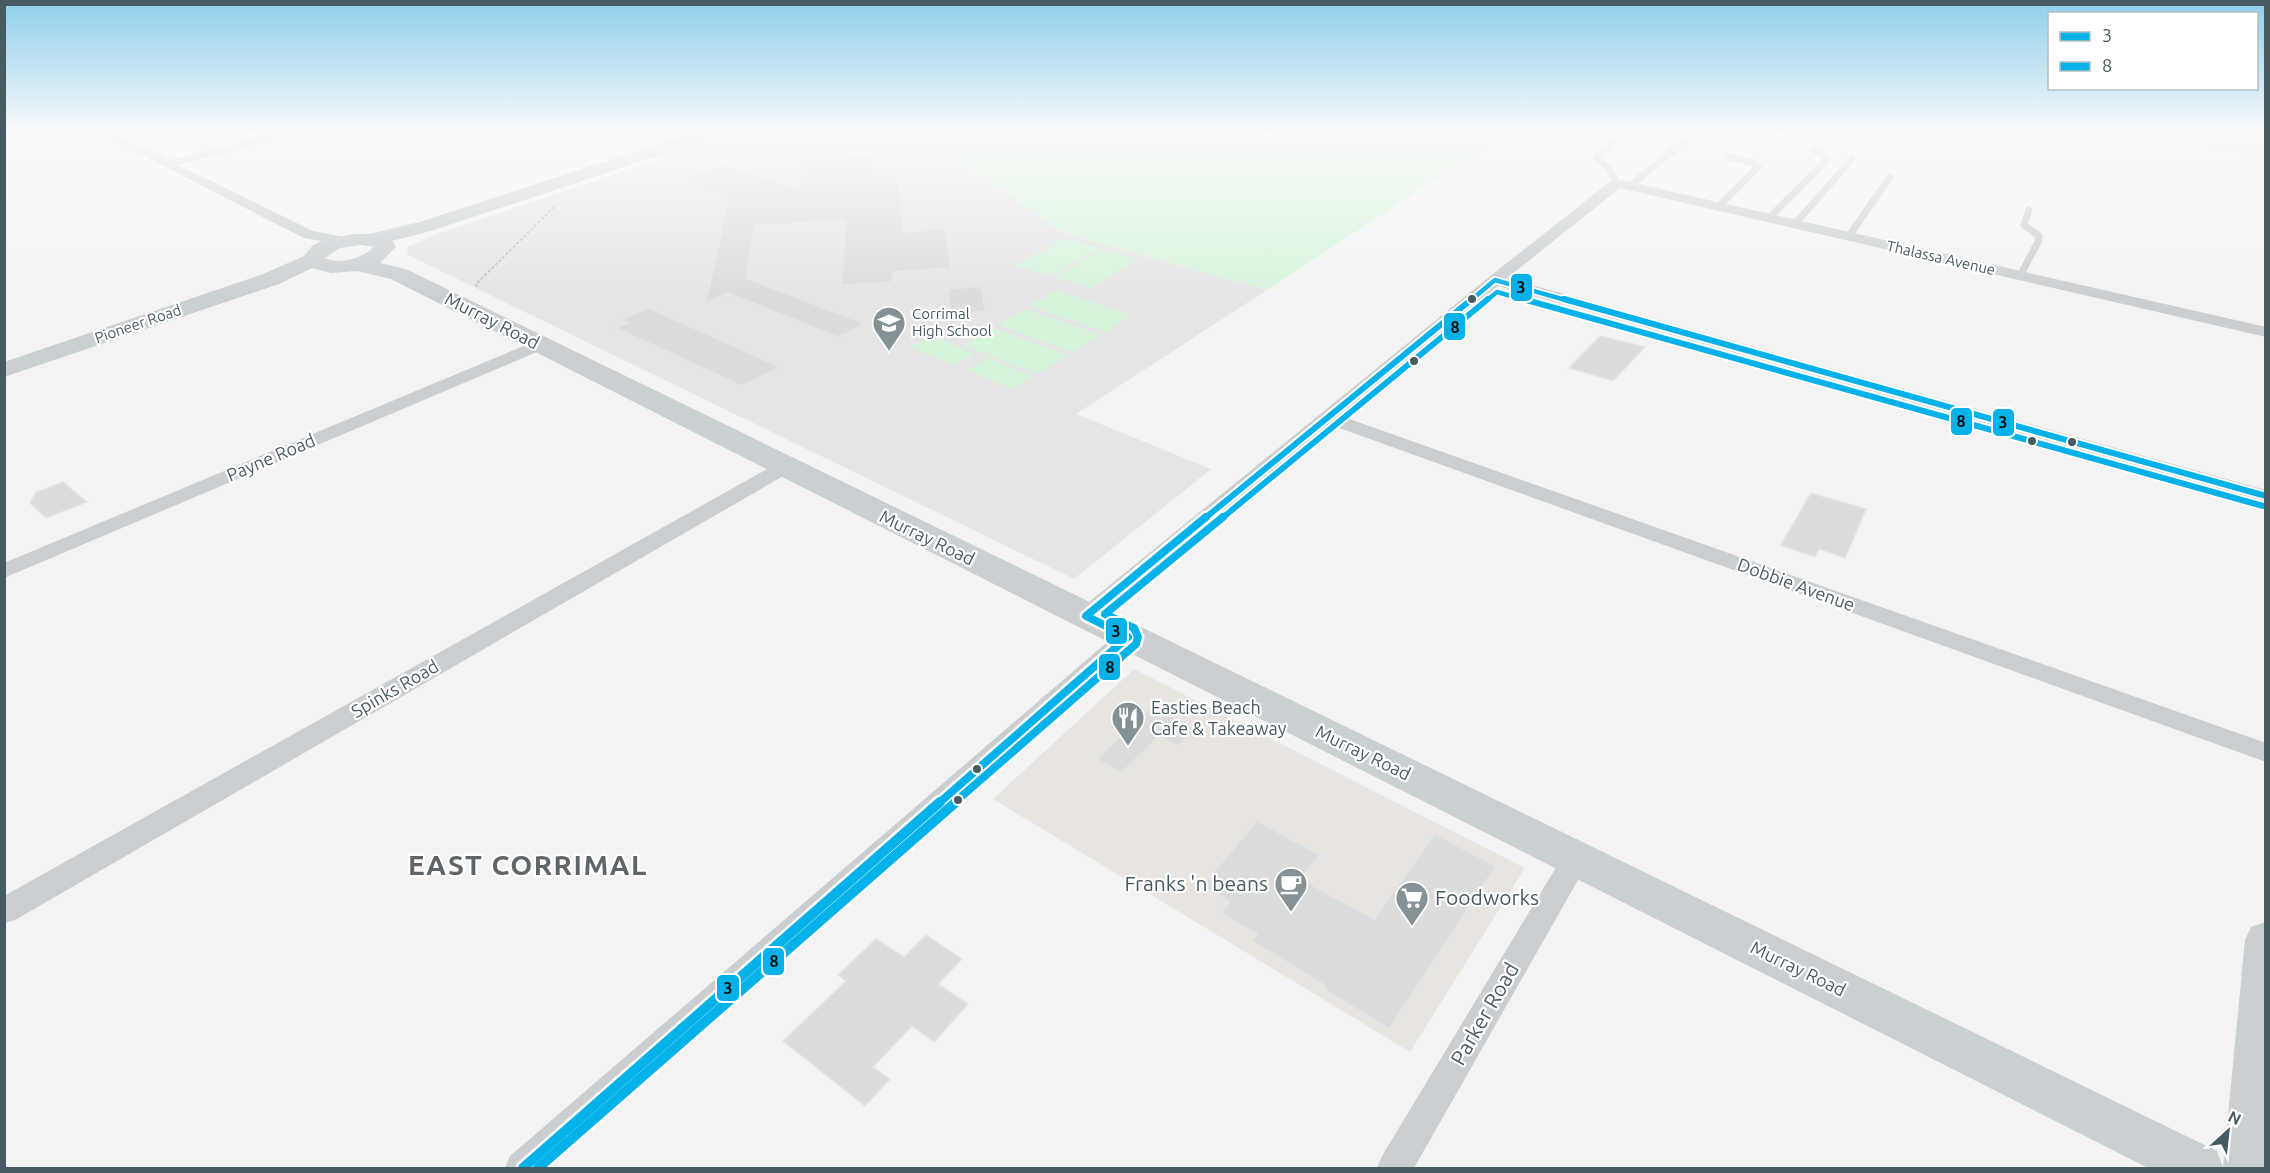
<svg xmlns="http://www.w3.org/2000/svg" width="2270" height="1173" viewBox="0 0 2270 1173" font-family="Ubuntu,sans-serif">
<rect width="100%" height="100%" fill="#f4f3f3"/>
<polygon fill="#e8e5e1" points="1134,669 1525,868 1410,1052 993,799"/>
<g fill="#e5e4e6">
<polygon points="737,133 918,133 1064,233 1267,290 1076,414 1211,469 1074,579 408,255 407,247 437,234"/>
<polygon points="2128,133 2265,133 2265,157"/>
</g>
<g fill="#d6f4da">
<polygon points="918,133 1507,133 1267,290 1064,233"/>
<polygon points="1064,238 1100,248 1052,276 1016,266"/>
<polygon points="1102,249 1137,259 1091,288 1055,277"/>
<polygon points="1055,290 1131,315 1105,332 1029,306"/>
<polygon points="1025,309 1100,335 1072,352 997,325"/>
<polygon points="992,328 1069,355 1036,374 963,345"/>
<polygon points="931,336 975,354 953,365 910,347"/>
<polygon points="988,358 1032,377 1012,389 967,370"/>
</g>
<g fill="#dbdcdc" stroke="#e5e5e6" stroke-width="1.5">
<polygon points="848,145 847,156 875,154 875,175 897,174 904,232 946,229 951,268 892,272 893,282 842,285 845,220 755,226 746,278 865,324 838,337 728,293 706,302 729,197 679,181 723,164 798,188 803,147"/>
<polygon points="981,286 985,311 951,314 948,289"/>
<polygon points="649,308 780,367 742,386 616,328 627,323 621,320"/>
<polygon points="1600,336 1645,347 1613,381 1569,368"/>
<polygon points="63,482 87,502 46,518 30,503 36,492"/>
<polygon points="1811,493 1866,509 1845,558 1819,549 1815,557 1781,545"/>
<polygon points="1152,706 1195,729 1178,746 1159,736 1121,773 1097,759"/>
<polygon points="1257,821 1320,855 1301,879 1374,919 1435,834 1496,866 1389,1029 1324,989 1326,986 1252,941 1257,934 1221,913 1230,902 1202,886"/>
<polygon points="926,935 962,959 938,984 968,1004 934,1042 912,1026 873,1067 890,1079 865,1106 783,1041 846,981 838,975 876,939 904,957"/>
</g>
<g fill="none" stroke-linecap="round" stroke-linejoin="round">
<polyline stroke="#b9c8c0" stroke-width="2" stroke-dasharray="3 2" stroke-linecap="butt" points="477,287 476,284 556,205"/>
<g stroke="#caced0" stroke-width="7">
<polyline points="168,164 289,133"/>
<polyline points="1617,183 1609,169 1596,157 1622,133"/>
<polyline points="1633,187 1636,181 1695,133"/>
<polyline points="1718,207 1758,167 1752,162 1730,157"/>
<polyline points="1769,218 1825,162 1826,158 1814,150"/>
<polyline points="1795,224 1852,159"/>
<polyline points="1849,236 1890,177"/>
<polyline points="2020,276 2039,240 2039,236 2024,225 2029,210"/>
</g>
<g fill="#caced0" fill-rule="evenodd">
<polygon points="99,133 114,133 313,231 345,237 352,241 345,245 304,238"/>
<polygon points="1617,179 2266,327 2266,337 1620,188 1507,278 2266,490 2266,502 1498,286 1341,416 2266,743 2266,762 1331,425 1094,621 1086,624 1078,621 1074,616 1078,611 1489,277 1612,180"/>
<polygon points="538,340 544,341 547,345 544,349 4,578 4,563"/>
<polygon points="785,461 792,463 795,467 792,471 15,920 4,923 4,896 778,463"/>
<polygon points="1128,629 1136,631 1140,637 1136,643 549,1168 505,1168 510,1156 1120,631"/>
<polygon points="1576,848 1586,851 1590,859 1414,1168 1377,1168 1382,1156 1566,851"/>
</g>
<path fill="#cacfd1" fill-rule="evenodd" d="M692 133H717L714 137 434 230 392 241 396 247 380 263 406 269 2217 1151 2223 1167 2245 940 2251 927 2266 922V1168H2148L391 279 357 271 331 273 312 268 279 284 4 377V362L263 274 304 256 313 245 326 239 355 234H369L420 222ZM361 245 374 247C362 258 340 265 325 258L340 248Z"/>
<g stroke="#fff" stroke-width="8">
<polyline id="bus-1-far3" points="1470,301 1495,280 1569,301"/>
</g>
<g stroke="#fff" stroke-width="10">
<g id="bus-1-far2">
<polyline points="1564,299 2266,496"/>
<polyline points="1204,519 1472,299"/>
</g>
</g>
<g stroke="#fff" stroke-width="13">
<polyline id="bus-1-far1" points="939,803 1128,637 1086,616 1206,517"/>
</g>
<g stroke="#fff" stroke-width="15">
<polyline id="bus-1" points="523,1168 940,802"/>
</g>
<g stroke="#fff" stroke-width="8">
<polyline id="bus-2-far3" points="1486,301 1497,292 1528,301"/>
</g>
<g stroke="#fff" stroke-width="10">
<g id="bus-2-far2">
<polyline points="1523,299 2263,506"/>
<polyline points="1221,519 1488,299"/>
</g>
</g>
<g stroke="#fff" stroke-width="13">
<polyline id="bus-2-far1" points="954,803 1136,644 1138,637 1134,628 1105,614 1223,517"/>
</g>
<g stroke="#fff" stroke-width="15">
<polyline id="bus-2" points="538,1168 956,802"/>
</g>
<use href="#bus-1-far3" stroke="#04b1e8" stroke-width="4.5"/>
<use href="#bus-1-far2" stroke="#04b1e8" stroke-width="6"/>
<use href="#bus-1-far1" stroke="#04b1e8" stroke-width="8"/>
<use href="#bus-1" stroke="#04b1e8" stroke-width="10"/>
<use href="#bus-2-far3" stroke="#04b1e8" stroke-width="4.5"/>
<use href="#bus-2-far2" stroke="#04b1e8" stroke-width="6"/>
<use href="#bus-2-far1" stroke="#04b1e8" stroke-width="8"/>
<use href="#bus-2" stroke="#04b1e8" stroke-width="10"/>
</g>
<linearGradient id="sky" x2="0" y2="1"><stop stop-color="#8eceec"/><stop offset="0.45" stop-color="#fafafa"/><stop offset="1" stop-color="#fafafa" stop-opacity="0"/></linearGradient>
<rect width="2270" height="297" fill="url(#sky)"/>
<defs>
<g id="school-pin" transform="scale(1.725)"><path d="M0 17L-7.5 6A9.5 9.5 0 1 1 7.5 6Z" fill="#849195" stroke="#fff"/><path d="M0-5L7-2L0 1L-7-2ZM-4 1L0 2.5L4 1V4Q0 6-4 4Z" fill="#fff"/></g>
<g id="restaurant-pin" transform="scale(1.725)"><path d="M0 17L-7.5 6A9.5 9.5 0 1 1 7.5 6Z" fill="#849195" stroke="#fff"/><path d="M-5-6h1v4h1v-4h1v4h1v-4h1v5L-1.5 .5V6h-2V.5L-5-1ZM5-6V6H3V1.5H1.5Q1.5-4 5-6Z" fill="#fff"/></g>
<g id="cafe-pin" transform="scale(1.725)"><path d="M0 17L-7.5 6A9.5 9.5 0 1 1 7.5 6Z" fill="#849195" stroke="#fff"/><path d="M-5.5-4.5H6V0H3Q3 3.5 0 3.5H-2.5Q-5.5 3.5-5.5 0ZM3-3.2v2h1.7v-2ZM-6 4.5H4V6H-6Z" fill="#fff"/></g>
<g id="supermarket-pin" transform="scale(1.725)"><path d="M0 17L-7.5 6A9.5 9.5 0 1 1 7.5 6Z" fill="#849195" stroke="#fff"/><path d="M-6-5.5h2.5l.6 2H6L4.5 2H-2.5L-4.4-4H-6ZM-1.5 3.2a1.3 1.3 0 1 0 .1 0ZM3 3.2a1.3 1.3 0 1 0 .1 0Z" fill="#fff"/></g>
</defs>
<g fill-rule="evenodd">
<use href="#school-pin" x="889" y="323"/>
<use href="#restaurant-pin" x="1128" y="718"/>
<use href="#cafe-pin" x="1291" y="884"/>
<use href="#supermarket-pin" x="1412" y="898"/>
</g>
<g fill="#475c62" stroke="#fff" stroke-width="2">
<circle cx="1472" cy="299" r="5"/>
<circle cx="1414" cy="361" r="5"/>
<circle cx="2032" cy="441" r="5"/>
<circle cx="2072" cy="442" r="5"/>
<circle cx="977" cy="769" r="5"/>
<circle cx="958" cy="800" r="5"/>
</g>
<g text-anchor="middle" stroke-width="4.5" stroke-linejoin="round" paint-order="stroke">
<g font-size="15" fill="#475c62" stroke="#fff">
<text transform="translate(1941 258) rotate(13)" y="5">Thalassa Avenue</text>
<text transform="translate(138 324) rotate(-19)" y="5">Pioneer Road</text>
</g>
<g font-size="15" fill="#475c62" stroke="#fff" text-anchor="start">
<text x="912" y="319">Corrimal<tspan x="912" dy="17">High School</tspan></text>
</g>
<g font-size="18" fill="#475c62" stroke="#fff">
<text transform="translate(492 321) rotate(27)" y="6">Murray Road</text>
<text transform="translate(271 458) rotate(-23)" y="6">Payne Road</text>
<text transform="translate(927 538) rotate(26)" y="6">Murray Road</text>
<text transform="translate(1796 585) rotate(20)" y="6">Dobbie Avenue</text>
<text transform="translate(395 689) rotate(-30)" y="6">Spinks Road</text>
<text transform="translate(1363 753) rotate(26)" y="6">Murray Road</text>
<text transform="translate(1798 969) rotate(26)" y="6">Murray Road</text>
</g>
<g font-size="18" fill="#475c62" stroke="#fff" text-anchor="start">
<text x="1151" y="714">Easties Beach<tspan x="1151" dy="21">Cafe &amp; Takeaway</tspan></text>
</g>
<g font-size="21" fill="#475c62" stroke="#fff" text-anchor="end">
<text x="1268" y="891">Franks 'n beans</text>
<text x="1435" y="905" text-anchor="start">Foodworks</text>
</g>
<g font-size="21" fill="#475c62" stroke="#fff">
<text transform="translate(1485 1014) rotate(-60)" y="7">Parker Road</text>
</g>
<g font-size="28" font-weight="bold" letter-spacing="1.5" fill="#5e6568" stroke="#fff">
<text x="528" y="875">EAST CORRIMAL</text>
</g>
</g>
<g stroke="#fff" stroke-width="2">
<rect x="1510" y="273" width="23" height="29" rx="6" fill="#04b1e8"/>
<rect x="1443" y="312" width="23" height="29" rx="6" fill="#04b1e8"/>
<rect x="1950" y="407" width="23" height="29" rx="6" fill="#04b1e8"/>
<rect x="1992" y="408" width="23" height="29" rx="6" fill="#04b1e8"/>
<rect x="1105" y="617" width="23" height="28" rx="6" fill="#04b1e8"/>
<rect x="1098" y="653" width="23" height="28" rx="6" fill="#04b1e8"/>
<rect x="762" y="947" width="23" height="29" rx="6" fill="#04b1e8"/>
<rect x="716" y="974" width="24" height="28" rx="6" fill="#04b1e8"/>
</g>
<g font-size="16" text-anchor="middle" font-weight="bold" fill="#111">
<text x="1521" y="293">3</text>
<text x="1455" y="333">8</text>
<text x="1961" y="427">8</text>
<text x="2003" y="428">3</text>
<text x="1116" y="637">3</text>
<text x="1110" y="673">8</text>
<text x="774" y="967">8</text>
<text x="728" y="994">3</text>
</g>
<rect width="2270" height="1173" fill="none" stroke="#475c62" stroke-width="12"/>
<rect x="2048" y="12" width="210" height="78" fill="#ffffff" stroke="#b5bec0" stroke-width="1.5"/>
<rect x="2060" y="32" width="30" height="9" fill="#04b1e8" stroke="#b5bec0" stroke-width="1.5"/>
<text x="2102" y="42" font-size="18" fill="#475c62">3</text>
<rect x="2060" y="62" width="30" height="9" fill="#04b1e8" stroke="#b5bec0" stroke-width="1.5"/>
<text x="2102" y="72" font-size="18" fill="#475c62">8</text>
<g transform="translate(2228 1131) rotate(27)" stroke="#ffffff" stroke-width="4.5" paint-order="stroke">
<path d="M0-4.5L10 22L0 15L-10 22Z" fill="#475c62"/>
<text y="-9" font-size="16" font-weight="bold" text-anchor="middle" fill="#475c62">N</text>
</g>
</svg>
